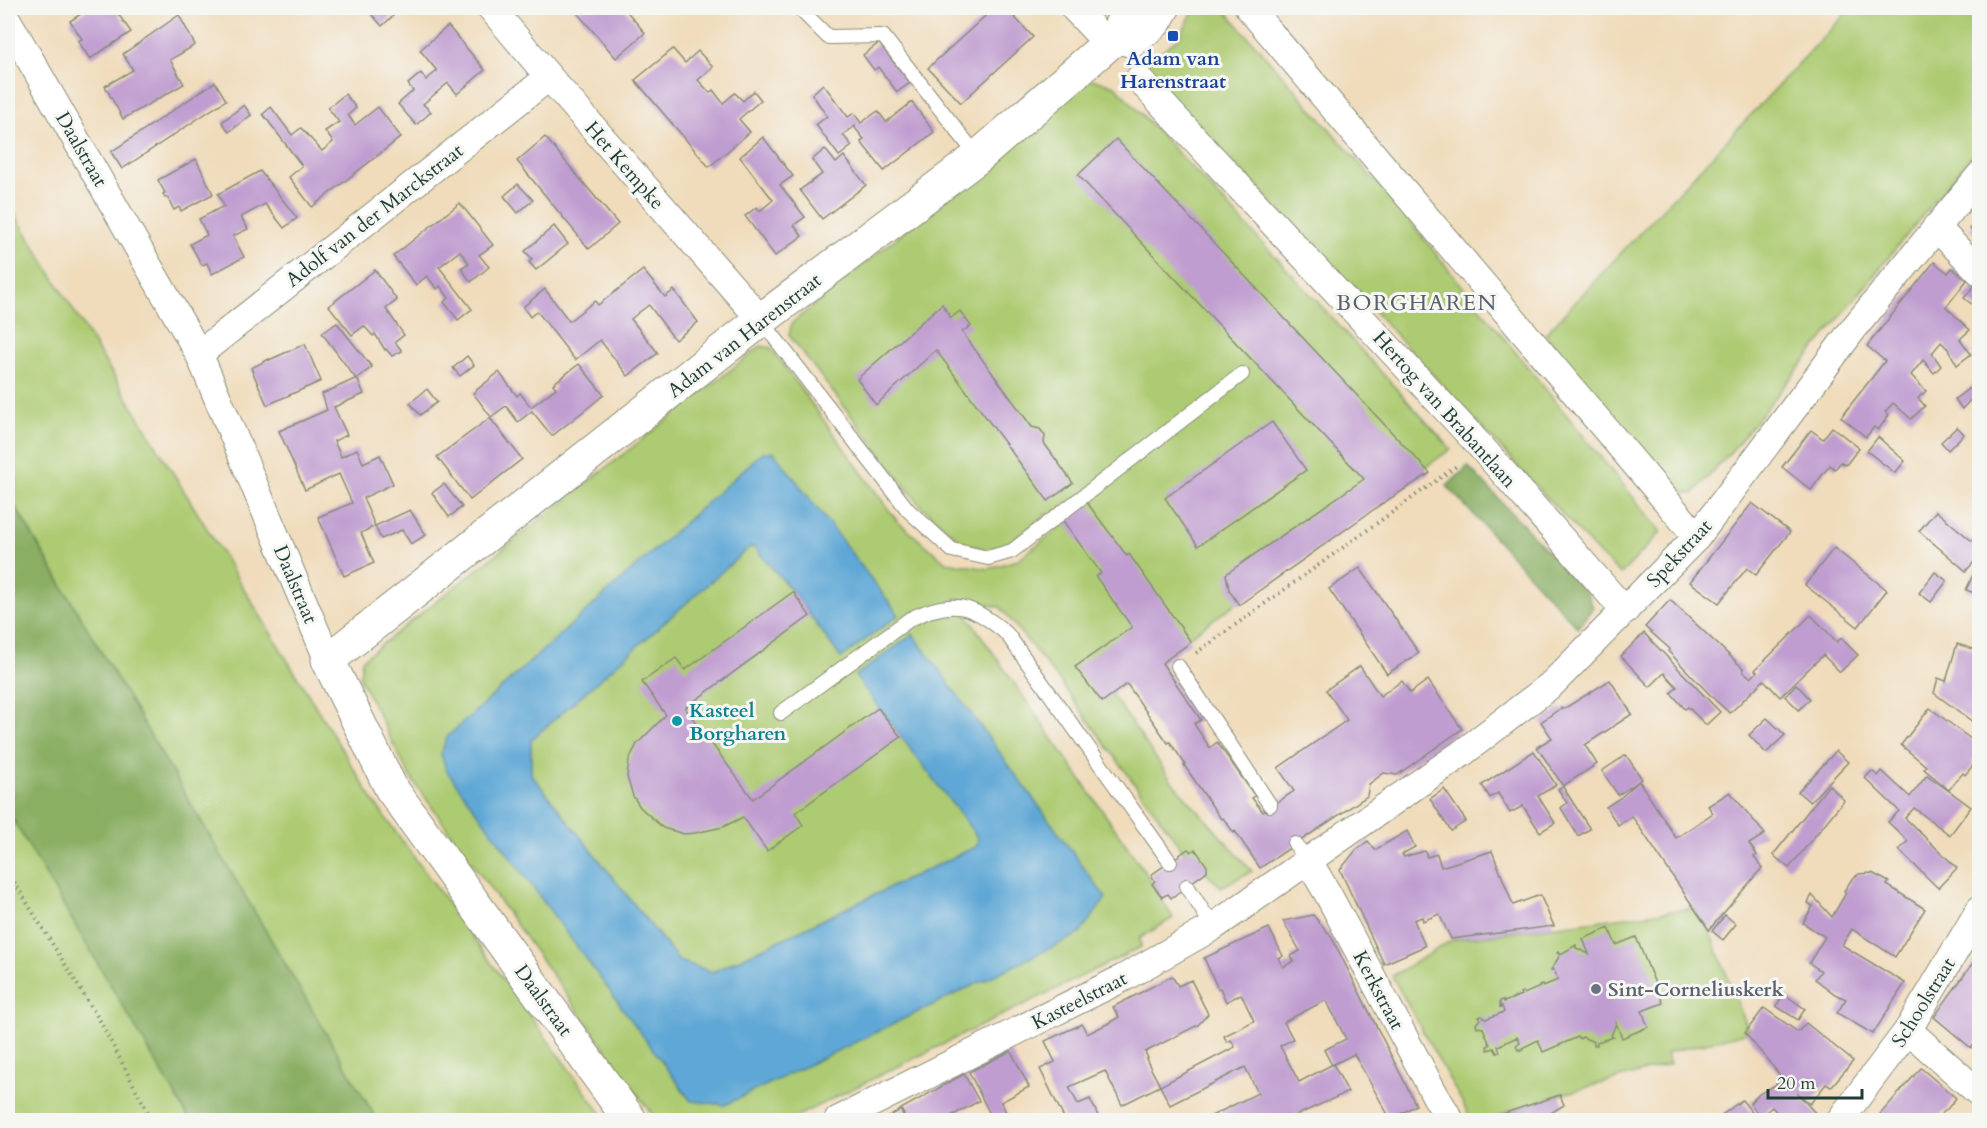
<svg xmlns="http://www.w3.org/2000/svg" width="1987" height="1128" viewBox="0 0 1987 1128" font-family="Cardo,serif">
<rect width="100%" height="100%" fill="#f6f6f2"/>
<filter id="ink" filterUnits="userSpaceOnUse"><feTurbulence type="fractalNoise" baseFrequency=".0167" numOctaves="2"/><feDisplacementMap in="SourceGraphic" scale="12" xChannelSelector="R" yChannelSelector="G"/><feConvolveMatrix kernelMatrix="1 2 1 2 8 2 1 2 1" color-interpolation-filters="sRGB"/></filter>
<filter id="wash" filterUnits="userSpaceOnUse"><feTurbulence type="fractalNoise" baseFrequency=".008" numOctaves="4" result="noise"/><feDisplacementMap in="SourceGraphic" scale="24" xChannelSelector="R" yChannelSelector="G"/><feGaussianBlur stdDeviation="1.35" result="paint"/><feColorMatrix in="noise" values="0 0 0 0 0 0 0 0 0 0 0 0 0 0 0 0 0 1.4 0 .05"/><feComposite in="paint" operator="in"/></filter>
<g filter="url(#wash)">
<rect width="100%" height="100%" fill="#f0dcbb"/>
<g fill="#adcb72" stroke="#668453" stroke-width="1.5" fill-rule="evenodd">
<polygon points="1195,8 1223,8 1399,208 1661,532 1621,574 1602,557 1333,267 1141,66 1179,38"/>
<polygon points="1851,8 1979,8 1979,146 1734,448 1693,494 1675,491 1651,465 1545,334"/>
<path d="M1091 79 1115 86 1301 284 1451 449 1111 693 1173 783 1252 871 1221 887 1183 850 1058 679 1000 607 955 598 1147 875 1173 918 1140 938 1141 947 789 1120H656L409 775 360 678 362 660 761 346 771 348 897 521 946 562 988 569 1017 560 1058 529 1046 514 1008 544 986 550 961 541 920 505 789 335 792 323ZM763 452 841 658 793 592 755 548 750 547 531 740V774L679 961 712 972 977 846 978 839 1080 934 691 1101 441 754 447 737Z"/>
<polygon points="8,203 374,802 606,1120 377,1120 8,494"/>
<polygon points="8,811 190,1120 8,1120"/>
<polygon points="1694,908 1709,930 1748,1029 1745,1033 1666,1053 1670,1064 1560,1095 1508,1112 1488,1120 1472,1120 1392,976 1452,940"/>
</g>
<g fill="#8aaf64" stroke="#54764c" stroke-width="1.5">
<polygon points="1468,466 1588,594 1593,607 1578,628 1447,486"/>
<polygon points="8,494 372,1111 377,1120 190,1120 8,811"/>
</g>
<polygon fill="#5fa7d6" stroke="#3f7285" stroke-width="1.5" points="763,452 774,452 899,615 841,658 793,592 755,548 750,547 531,740 531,774 679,961 713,972 977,846 978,838 855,676 913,634 1106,898 1080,934 725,1105 691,1101 446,770 441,754 447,737"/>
<g id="blocks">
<g fill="#c09dd0">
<polygon points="85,8 122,8 116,11 131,32 90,59 78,41 82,39 70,21 87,10"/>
<polygon points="366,8 391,8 388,10 393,16 382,26"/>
<polygon points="573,8 624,8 645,33 616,58"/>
<polygon points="994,8 1006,8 1033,37 961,103 928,68"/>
<polygon points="179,15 195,45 170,60 184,84 123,119 105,86 133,70 123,54"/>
<polygon points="448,26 485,70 457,94 448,83 423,104 431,112 416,125 398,104 413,91 408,84 421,73 426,80 437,71 420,50"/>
<polygon points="879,43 910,83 897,92 878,67 874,70 863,55"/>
<polygon points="673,49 685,63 698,51 713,67 698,80 710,93 713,90 723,103 735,93 743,101 754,91 761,100 739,119 750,132 709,167 635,80"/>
<polygon points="215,82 226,100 122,169 111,152"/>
<polygon points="823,84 848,117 854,113 861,123 878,111 886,122 912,102 934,132 884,171 861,142 864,139 855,128 855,126 843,135 852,146 839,156 816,125 827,116 812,94"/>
<polygon points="345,94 356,108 348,115 355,125 378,107 401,137 312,207 289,177 302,166 263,114 271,107 292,135 301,128 322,151 333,142 325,131 339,122 328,108"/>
<polygon points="244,105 251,115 229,132 222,122"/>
<polygon points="545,137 618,224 589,249 517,161"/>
<polygon points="763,137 793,176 780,185 805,217 794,225 802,236 775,256 745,216 757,207 760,211 773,200 740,157"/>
<polygon points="1116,139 1430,473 1383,503 1239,605 1229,590 1226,574 1364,479 1078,175"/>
<polygon points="825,149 836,163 844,156 866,185 822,219 800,190 822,174 812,160"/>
<polygon points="196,159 213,194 181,211 179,207 174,210 167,197 165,198 163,194 165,193 158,180"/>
<polygon points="260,171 297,218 284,228 265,204 241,217 248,229 233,236 244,257 212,274 207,263 202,265 190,244 207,235 199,219 224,206 218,194"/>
<polygon points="518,184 533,200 518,213 504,196"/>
<polygon points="460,203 493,245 479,255 489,267 471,282 461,268 469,263 460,251 439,267 472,309 458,320 444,302 449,298 440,286 437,289 427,276 416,285 393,256"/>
<polygon points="1980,216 1980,237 1970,229"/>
<polygon points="554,226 568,244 536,270 529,262 532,259 525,251"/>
<polygon points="1934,262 1948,273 1952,268 1967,280 1946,307 1970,330 1960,339 1971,354 1957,365 1948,349 1941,342 1932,353 1941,366 1934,373 1923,360 1911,375 1926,391 1918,398 1925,406 1911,419 1893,403 1885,412 1889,415 1878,430 1874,427 1866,437 1841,417 1885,361 1867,346"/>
<polygon points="375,270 397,300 386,309 404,335 395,342 402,351 392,356 386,349 385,350 375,334 373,336 364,326 352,335 329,306"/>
<polygon points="643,270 665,297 674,290 698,322 675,340 649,305 638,313 631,319 658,353 628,376 600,340 575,360 537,311 530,317 523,307 545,289 569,321 595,301 598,305"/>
<polygon points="1974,286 1980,291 1980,307 1978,309 1964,298"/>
<polygon points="942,304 951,318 960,311 971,326 962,332 1032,427 1040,429 1045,436 1044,443 1073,483 1048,501 936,350 876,405 857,379"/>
<polygon points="337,323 372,367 356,379 322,333"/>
<polygon points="305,344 321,381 267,405 251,368 269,359 269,360"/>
<polygon points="467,356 474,365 460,376 453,368"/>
<polygon points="579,364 604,395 552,436 532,411 518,422 506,406 491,417 473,393 499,372 517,396 520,393 531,407 556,388 553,384"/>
<polygon points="357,378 364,394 334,407 347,435 334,441 341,457 357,449 363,463 380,455 393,484 363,498 375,526 361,533 374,563 344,576 318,517 352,503 339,474 305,490 279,431 327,410 322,394"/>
<polygon points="1980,380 1980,394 1978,392 1962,409 1955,399"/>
<polygon points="427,389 437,402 420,415 410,403"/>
<polygon points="490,418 522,459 470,500 437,457"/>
<polygon points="1272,422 1306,470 1198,546 1165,498"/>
<polygon points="1832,427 1859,448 1846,465 1841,462 1835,469 1830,465 1811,490 1782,467 1811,430 1823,439"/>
<polygon points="1957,427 1964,434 1948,450 1941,442"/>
<polygon points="1878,437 1905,461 1895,473 1867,451"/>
<polygon points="444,484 462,507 449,517 432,493"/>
<polygon points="1085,500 1127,556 1129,554 1191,642 1162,663 1201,720 1194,724 1210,748 1217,742 1255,796 1252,798 1263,812 1294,791 1278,768 1347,720 1326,690 1360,666 1380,696 1402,681 1410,693 1428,680 1462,729 1397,775 1384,773 1369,784 1367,796 1260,868 1235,831 1234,833 1223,818 1221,819 1184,765 1185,764 1170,742 1168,743 1127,684 1102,702 1075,667 1132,627 1096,577 1101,573 1061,518"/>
<polygon points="1752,503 1790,532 1756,575 1747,568 1719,603 1690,582"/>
<polygon points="410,510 426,535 411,544 402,530 381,539 375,526"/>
<polygon points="1936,511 1972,541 1976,536 1980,539 1980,555 1966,571 1919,531"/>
<polygon points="1834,548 1887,590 1858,627 1805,585"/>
<polygon points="1977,567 1980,568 1980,595 1966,590"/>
<polygon points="1360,568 1419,653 1387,674 1329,589"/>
<polygon points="1935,572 1947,581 1931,602 1919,593"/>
<polygon points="793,592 810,616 685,708 753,799 878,708 901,737 795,813 803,825 767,851 743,817 723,827 695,833 684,834 663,828 640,807 633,796 627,777 629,760 637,744 666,715 642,682 676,658 685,670"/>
<polygon points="1670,600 1744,669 1743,671 1751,678 1757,672 1755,670 1811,615 1837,642 1841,638 1858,655 1840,672 1823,655 1780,697 1764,680 1730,713 1715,700 1668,651 1670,649 1645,627"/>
<polygon points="1644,633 1720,712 1706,725 1688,707 1685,709 1671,693 1677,687 1664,673 1650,687 1621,656"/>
<polygon points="1957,644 1980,651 1980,696 1973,722 1934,693 1938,678 1946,681"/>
<polygon points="1610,680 1632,714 1585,745 1597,764 1563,786 1537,747 1552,738 1541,722 1561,708 1562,710"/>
<polygon points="1796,684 1810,699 1799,710 1785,696"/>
<polygon points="1930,708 1980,746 1980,752 1972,761 1975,763 1965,775 1963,773 1949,790 1924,769 1926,766 1901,745"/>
<polygon points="1767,718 1785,735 1766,753 1749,735"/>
<polygon points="1534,751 1556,785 1538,796 1555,823 1540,832 1523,806 1510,813 1498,793 1490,798 1482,785"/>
<polygon points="1836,751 1848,762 1810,802 1798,792"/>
<polygon points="1626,755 1642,779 1639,781 1676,838 1713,813 1708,806 1730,792 1765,834 1749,844 1757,855 1754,857 1762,868 1709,930 1632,816 1618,825 1606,807 1620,798 1639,781 1618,795 1602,771"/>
<polygon points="1872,771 1878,776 1882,771 1910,797 1927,775 1971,807 1950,835 1914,808 1905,818 1957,868 1938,888 1899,850 1908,841 1888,822 1899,811 1865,778"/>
<polygon points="1829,785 1844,800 1789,868 1773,855"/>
<polygon points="1563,787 1590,829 1578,836 1561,808 1567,803 1558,789"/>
<polygon points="1444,789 1466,821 1451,831 1430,799"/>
<polygon points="1407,831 1415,847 1402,854 1404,857 1425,851 1427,857 1437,854 1441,867 1492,851 1513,905 1540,895 1554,926 1451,939 1439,914 1423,921 1422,917 1414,920 1425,946 1384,964 1340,870 1356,850 1368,841 1375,850"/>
<polygon points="1188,849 1191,852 1195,849 1207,866 1207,871 1171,898 1168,894 1162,897 1152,884 1155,881 1151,875"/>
<polygon points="1872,873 1889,882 1887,885 1925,909 1895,957 1852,929 1842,945 1905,983 1873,1034 1837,1013 1846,999 1835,994 1815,979 1821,971 1809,963 1825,937 1803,923 1813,906 1808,903 1812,895 1832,917 1846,893 1844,891 1852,879 1859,874"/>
<polygon points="1313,915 1331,936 1416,1105 1391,1120 1354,1054 1332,1065 1324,1050 1346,1039 1326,1000 1284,1022 1293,1039 1280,1046 1299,1082 1333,1064 1348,1092 1286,1120 1203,1120 1258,1093 1245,1067 1170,1105 1160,1086 1235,1047 1231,1040 1227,1042 1224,1036 1254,1021 1241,994 1226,1002 1220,988 1218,989 1204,958 1269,928 1283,956 1278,958 1283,967 1294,961 1291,956 1300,951 1283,921"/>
<polygon points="1725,915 1736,924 1723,940 1712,931"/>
<polygon points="1609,928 1616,945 1636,937 1663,1003 1642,1011 1648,1027 1622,1038 1616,1023 1611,1036 1613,1037 1597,1042 1597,1045 1594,1045 1594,1042 1582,1037 1580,1039 1578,1037 1543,1052 1538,1040 1522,1048 1523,1050 1521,1051 1520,1049 1518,1050 1516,1046 1520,1043 1517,1037 1498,1046 1500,1052 1497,1053 1494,1048 1488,1050 1487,1046 1490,1045 1483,1028 1477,1027 1476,1024 1480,1019 1479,1017 1482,1016 1486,1019 1504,1012 1502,1006 1500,1007 1500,1001 1503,1000 1504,1002 1521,995 1520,993 1523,992 1524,994 1540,987 1539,985 1542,984 1543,986 1558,980 1554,970 1551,970 1560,955 1557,953 1559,951 1561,954 1576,945 1576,948 1589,954 1583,939"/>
<polygon points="1980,953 1980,1038 1971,1048 1934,1017"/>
<polygon points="1172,976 1178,986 1191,980 1208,1014 1198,1025 1145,1052 1148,1058 1146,1059 1160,1086 1122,1105 1105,1071 1069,1087 1078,1104 1090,1099 1099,1118 1094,1120 1065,1120 1040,1069 1055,1062 1045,1041 1082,1024 1087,1034 1107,1024 1119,1017 1113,1007"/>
<polygon points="1784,994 1805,1009 1798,1020 1776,1006"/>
<polygon points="1764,1008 1798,1032 1806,1023 1853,1061 1831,1087 1826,1084 1810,1104 1797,1093 1818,1116 1813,1120 1784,1120 1772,1107 1760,1117 1750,1103 1759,1094 1784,1080 1745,1033"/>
<polygon points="1011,1051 1029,1087 1001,1102 1010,1120 993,1120 969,1072"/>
<polygon points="1921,1068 1956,1098 1948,1108 1935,1120 1875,1120"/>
<polygon points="964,1074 979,1101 944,1120 884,1120 900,1110 906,1119 901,1109"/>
<polygon points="1560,1095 1564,1105 1546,1116 1549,1120 1488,1120 1508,1112"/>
<polygon points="1742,1100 1758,1120 1726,1120 1722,1115"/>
</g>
</g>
</g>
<g filter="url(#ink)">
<use href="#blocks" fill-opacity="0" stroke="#888c78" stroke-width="1.5"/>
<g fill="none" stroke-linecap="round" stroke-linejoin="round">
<g stroke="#888c78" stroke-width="16">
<g id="service">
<polyline points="799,8 828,37 883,36 978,157"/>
<polyline points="1128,8 1112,21 1108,44 1134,51 1163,27 1174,8"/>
<polyline points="761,320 908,510 952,550 988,558 1012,551 1242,374"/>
<polyline points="1178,666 1270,805"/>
<path d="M781 713 910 619C952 598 973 604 1007 634L1170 862"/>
<polyline points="1295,844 1308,860"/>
<polyline points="1187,886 1213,927"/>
</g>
</g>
<g stroke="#888c78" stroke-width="29">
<g id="minor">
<polyline points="491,8 549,77 761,320"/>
<polyline points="1074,8 1108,44"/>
<polyline points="1249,8 1697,537"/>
<polyline points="8,21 199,354 328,660"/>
<polyline points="1139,79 1482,448 1625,611"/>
<polyline points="1936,227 1980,272"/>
<polyline points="199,354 549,77"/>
<polyline points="1308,860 1329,896 1435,1095 1450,1120"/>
<polyline points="1908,1030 1980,1094"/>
<polyline points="838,1120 1125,977 1213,927 1461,754 1552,684 1697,537 1854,328 1980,175"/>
<polyline points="1840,1120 1908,1030 1980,909"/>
</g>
</g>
<g stroke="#888c78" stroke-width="35">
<polyline id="tertiary" points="630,1120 391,788 328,660 761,320 978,157 1108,44 1159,8"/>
</g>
<g stroke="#888c78" stroke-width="4" stroke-dasharray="1.5 4.5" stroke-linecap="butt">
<polyline points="1196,653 1458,465"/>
<polyline points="8,872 100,1021 152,1120"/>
</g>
<use href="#service" stroke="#fff" stroke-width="14"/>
<use href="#minor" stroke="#fff" stroke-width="27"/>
<use href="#tertiary" stroke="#fff" stroke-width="33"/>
</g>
</g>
<rect fill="#1a4fb4" stroke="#f6f6f2" stroke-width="2" x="1167" y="30" width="12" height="12" rx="3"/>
<circle fill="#0f9aa8" stroke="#f6f6f2" stroke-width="2" cx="677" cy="721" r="6"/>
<circle fill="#6b7280" stroke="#f6f6f2" stroke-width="2" cx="1596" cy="989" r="6"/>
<g text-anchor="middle" stroke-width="6" stroke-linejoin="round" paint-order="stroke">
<g font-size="20" font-weight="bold" fill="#164399" stroke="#f6f6f2">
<text x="1173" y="65">Adam van<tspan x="1173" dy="23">Harenstraat</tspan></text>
</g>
<g font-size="20" fill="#1f3d34" stroke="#f6f6f2">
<text transform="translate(82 149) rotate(60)" y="7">Daalstraat</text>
<text transform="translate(625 165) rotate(49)" y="7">Het Kempke</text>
<text transform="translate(374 215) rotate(-38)" y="7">Adolf van der Marckstraat</text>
<text transform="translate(744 335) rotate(-38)" y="7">Adam van Harenstraat</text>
<text transform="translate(1445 409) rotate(48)" y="7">Hertog van Brabantlaan</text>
<text transform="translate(1679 553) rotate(-47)" y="7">Spekstraat</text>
<text transform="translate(296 584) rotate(67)" y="7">Daalstraat</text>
<text transform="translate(1379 990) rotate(62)" y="7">Kerkstraat</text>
<text transform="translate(544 1000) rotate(54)" y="7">Daalstraat</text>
<text transform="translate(1079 1000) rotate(-27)" y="7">Kasteelstraat</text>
<text transform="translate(1923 1002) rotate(-58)" y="7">Schoolstraat</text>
</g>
<g font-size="20" font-weight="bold" fill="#0d838f" stroke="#f6f6f2" text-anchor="start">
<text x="689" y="717">Kasteel<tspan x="689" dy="23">Borgharen</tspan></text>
</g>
<g font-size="20" font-weight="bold" fill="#5b616d" stroke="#f6f6f2" text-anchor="start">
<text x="1608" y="996">Sint-Corneliuskerk</text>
</g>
<g font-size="22" letter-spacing="1.5" fill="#575f6b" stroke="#f6f6f2">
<text x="1417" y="310">BORGHAREN</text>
</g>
</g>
<rect width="1987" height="1128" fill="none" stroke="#f6f6f2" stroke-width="30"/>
<path d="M1768 1089v9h94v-9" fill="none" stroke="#1f3d34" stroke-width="3"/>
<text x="1777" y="1089" font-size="18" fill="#1f3d34" stroke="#f6f6f2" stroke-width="4.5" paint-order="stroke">20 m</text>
</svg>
